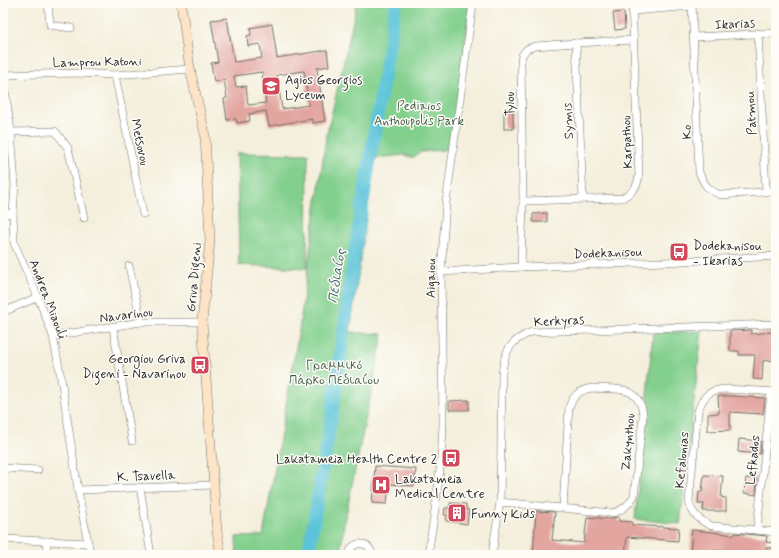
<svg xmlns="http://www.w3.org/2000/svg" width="779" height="558" viewBox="0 0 779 558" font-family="Mynerve,sans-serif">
<rect width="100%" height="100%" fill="#fdfcf7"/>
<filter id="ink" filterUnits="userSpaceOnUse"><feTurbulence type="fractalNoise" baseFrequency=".025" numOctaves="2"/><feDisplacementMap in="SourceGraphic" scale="8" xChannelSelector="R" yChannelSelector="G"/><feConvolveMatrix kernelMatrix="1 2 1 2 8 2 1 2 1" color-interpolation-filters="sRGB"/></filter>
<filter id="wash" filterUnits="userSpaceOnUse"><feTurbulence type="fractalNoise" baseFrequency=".012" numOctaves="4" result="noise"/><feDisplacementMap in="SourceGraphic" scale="16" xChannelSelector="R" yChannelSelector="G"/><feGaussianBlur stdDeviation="0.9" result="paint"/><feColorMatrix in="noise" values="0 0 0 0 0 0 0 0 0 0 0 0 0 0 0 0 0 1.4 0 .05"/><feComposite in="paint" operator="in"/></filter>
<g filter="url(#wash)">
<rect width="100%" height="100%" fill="#f4efdc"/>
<g fill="#83d08e" stroke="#577e5c">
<polygon points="356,3 470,3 452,149 421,152 412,158 404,155 375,158 350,332 383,334 344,524 340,555 237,555 236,537 263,536 299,330 311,244 326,138 355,13"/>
<polygon points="237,153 308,154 307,268 239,265"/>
<polygon points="702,331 680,524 635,519 653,333"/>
</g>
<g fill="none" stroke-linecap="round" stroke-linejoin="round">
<polyline stroke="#5cc4d9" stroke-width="13" points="308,555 332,413 356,243 396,3"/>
</g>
<g id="blocks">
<g fill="#e3a5a0" fill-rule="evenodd">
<polygon points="624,12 625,29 615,30 613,13"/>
<path d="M227 18 234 62 262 58 260 44 248 46 247 36 251 35 250 28 272 24 277 58 327 50 329 66 317 68 325 121 312 123V119L269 126 266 111 249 114 250 121 237 123 236 119 227 120 224 99 227 98 224 80 214 82 211 63 218 62 211 20ZM304 71 309 105 282 109 277 75ZM262 72 266 103 248 105 246 86 236 87 234 76Z"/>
<rect x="504" y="111" width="9" height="18"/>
<polygon points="547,213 547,222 533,222 533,214"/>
<polygon points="751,330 751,334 773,332 775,360 763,361 762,380 753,379 755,355 739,355 739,351 730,351 730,331"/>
<polygon points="718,396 733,396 765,398 763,414 730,412 730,430 708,431 708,414 719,413"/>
<polygon points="469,400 469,410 449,410 449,401"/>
<polygon points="739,439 761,441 760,454 738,452"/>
<polygon points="375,466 416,469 414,486 389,484 387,504 372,503"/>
<polygon points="704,475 723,476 721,497 726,498 726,511 703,511 704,504 698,504 699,492 702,492"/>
<polygon points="746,478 757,479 756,495 744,493"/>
<polygon points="450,503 466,504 466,510 469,510 467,524 446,521 447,515 444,515 445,508 449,508"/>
<polygon points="536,511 555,512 552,540 584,543 587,517 611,519 611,518 618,517 619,517 619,521 632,522 632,525 679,528 678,541 627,537 625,555 533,555"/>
<polygon points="692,530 712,532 734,535 735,533 767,536 766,542 774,543 774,548 766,548 765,555 755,555 755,553 725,550 725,552 712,550 712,555 690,555"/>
</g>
</g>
</g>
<g filter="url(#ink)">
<use href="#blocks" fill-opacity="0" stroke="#717069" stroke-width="1"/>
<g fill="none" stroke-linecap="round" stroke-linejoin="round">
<g stroke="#717069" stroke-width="8">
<g id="street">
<polyline points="48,3 50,25 71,28"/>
<path d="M692 3 699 172C704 185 708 190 721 195L776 191"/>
<polyline points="633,11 692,6"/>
<polyline points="758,33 766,191"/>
<polyline points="694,37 776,33"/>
<polyline points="576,43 583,199"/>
<polyline points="3,74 11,132 15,185 13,213 14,243 38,297 53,336 61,378 78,490 88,543 91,555"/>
<polyline points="3,75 76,73 115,75 190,69"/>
<polyline points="115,75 143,214"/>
<polyline points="11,132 55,131 68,148 84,218"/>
<path d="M523 201 622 198C633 192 637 188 639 176L632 3"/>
<polyline points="3,214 13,213"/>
<polyline points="129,266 141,322"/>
<polyline points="521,267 523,201 521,61 522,55 527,49 535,46 576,43 633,40"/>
<polyline points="441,272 521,267 665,262 776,256"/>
<polyline points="3,312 38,297"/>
<polyline points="113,327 132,441"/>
<polyline points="53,336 141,322 202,322"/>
<path d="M776 392 725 389C709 390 703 396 698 411L689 501C691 514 700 521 712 526L776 532"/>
<polyline points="3,468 38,470"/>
<polyline points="140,487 151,555"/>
<polyline points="78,490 215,485"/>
<path d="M500 502 612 513C622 511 628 506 634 496L643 417C643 407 638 395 627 391 620 388 600 389 592 388 579 390 574 395 569 407L563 508"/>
<polyline points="757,530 771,392"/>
<polyline points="3,539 88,543"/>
<polyline points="46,555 47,541"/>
<path d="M349 555C351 540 370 540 372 555"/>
<path d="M428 555C435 511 442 467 443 422L441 272 446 203 473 3"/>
<path d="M492 555 500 502 502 374C504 352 510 340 532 332L776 324"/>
</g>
</g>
<g stroke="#717069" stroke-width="10">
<polyline id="secondary" points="181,3 190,69 205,134 210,240 202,322 217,532 221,555"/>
</g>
<use href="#street" stroke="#fff" stroke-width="7"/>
<use href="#secondary" stroke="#fee4c6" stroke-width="9"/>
</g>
</g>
<defs>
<g id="school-square" transform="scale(1)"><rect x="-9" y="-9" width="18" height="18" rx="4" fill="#d1495b" stroke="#fdfcf7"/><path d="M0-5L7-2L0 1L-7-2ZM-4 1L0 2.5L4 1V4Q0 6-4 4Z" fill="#fff"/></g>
<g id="bus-square" transform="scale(1)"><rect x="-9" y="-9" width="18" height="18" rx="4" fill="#d1495b" stroke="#fdfcf7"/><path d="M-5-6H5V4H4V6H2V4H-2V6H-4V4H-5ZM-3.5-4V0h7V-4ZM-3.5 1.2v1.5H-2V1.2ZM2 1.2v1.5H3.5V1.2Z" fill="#fff"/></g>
<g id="hospital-square" transform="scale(1)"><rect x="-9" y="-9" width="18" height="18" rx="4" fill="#d1495b" stroke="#fdfcf7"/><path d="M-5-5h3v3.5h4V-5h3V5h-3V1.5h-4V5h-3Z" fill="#fff"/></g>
<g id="building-square" transform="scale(1)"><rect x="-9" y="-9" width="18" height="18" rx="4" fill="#d1495b" stroke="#fdfcf7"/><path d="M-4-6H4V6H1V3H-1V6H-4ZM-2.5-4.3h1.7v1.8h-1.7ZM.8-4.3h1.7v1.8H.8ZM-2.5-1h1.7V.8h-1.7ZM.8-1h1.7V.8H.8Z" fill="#fff"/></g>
</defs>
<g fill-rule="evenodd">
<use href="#school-square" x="271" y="86"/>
<use href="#bus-square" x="679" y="252"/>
<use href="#bus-square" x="200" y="365"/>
<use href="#bus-square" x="451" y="458"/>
<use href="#hospital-square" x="381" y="485"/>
<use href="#building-square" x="457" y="513"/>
</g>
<g text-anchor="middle" stroke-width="3" stroke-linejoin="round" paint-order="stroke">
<g font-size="13" fill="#2b2b2b" stroke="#fdfcf7">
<text transform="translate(735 23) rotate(-3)" y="5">Ikarias</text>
<text transform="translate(97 61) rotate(-1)" y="5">Lamprou Katoni</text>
<text transform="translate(509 104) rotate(-91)" y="5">Tylou</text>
<text transform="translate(750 113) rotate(-93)" y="5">Patmou</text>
<text transform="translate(567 121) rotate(-93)" y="5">Symis</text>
<text transform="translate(686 132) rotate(-92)" y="5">Ko</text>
<text transform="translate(141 142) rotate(78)" y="5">Metsovou</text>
<text transform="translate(626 142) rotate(-92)" y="5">Karpathou</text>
<text transform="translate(608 252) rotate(-2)" y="5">Dodekanisou</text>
<text transform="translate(193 277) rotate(-85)" y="5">Griva Digeni</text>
<text transform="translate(430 278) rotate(-89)" y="5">Aigaiou</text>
<text transform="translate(49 299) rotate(69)" y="5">Andrea Miaouli</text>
<text transform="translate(126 314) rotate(-7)" y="5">Navarinou</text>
<text transform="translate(559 320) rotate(-3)" y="5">Kerkyras</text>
<text transform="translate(627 442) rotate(-85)" y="5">Zakynthou</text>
<text transform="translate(681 460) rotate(-85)" y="5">Kefalonias</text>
<text transform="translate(752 460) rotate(-84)" y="5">Lefkados</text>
<text transform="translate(146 475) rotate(-2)" y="5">K. Tsavella</text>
</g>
<g font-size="13" fill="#2b2b2b" stroke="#fdfcf7" text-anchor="start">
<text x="285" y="84">Agios Georgios<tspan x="285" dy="15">Lyceum</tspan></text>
<text x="693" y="250">Dodekanisou<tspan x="693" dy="15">- Ikarias</tspan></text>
<text x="186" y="363" text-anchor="end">Georgiou Griva<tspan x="186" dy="15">Digeni - Navarinou</tspan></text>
<text x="437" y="463" text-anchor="end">Lakatameia Health Centre 2</text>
<text x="395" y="483">Lakatameia<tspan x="395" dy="15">Medical Centre</tspan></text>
<text x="471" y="518">Funny Kids</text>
</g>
<g font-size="13" fill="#455d49" stroke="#fdfcf7">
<text x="419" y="110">Pediaios<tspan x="419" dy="15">Anthoupolis Park</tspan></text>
<text x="334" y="369">Γραμμικό<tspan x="334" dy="15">Πάρκο Πεδιαίου</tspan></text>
</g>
<g font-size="14" font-style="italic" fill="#3c6168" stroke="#fdfcf7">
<text transform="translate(336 276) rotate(-81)" y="5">Πεδιαίος</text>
</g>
</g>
<rect width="779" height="558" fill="none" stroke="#fdfcf7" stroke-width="16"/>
</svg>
